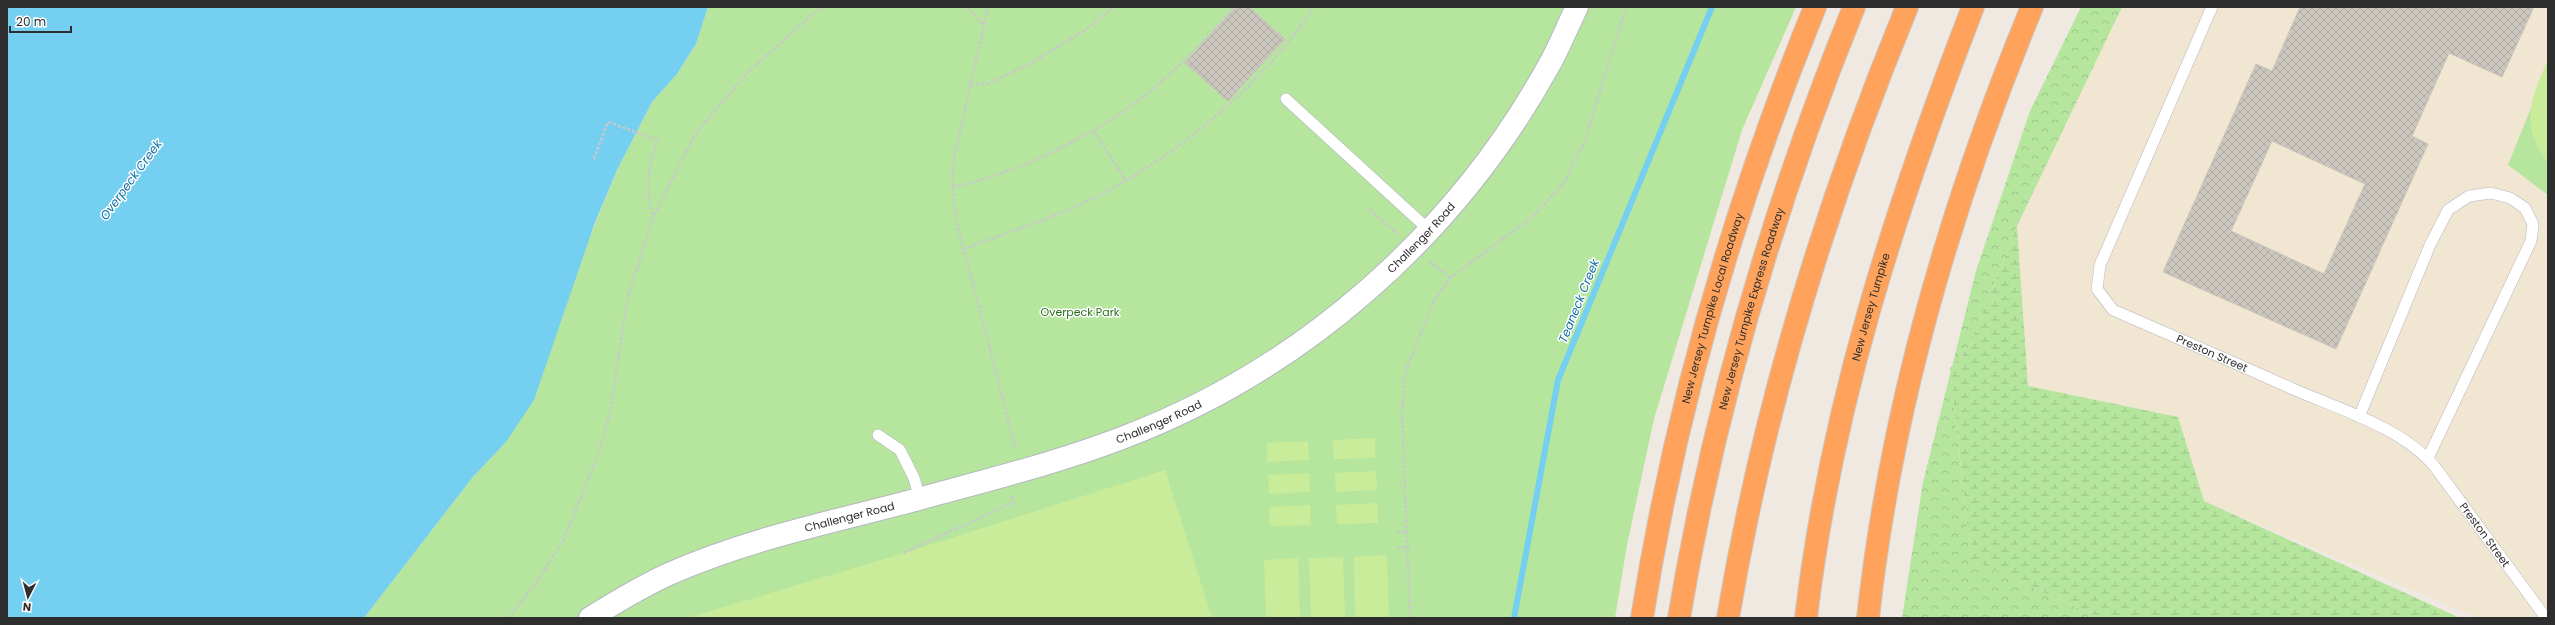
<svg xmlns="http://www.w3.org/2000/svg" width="2555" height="625" viewBox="0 0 2555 625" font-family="Poppins,sans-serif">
<defs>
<pattern id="forest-crowns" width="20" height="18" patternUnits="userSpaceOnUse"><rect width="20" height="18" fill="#b6e59e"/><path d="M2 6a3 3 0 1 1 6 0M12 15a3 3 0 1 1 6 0" fill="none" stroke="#9dc588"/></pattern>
<pattern id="wetland-marsh" width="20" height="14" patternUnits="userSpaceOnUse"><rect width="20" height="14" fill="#b6e59e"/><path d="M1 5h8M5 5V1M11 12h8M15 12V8" fill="none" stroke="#9dc588"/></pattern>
<pattern id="building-cross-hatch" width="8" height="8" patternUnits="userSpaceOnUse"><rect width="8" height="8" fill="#cbc7bf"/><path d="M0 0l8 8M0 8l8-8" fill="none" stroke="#afaba4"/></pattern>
</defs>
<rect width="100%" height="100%" fill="#efe9e1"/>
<polygon fill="#f0e6d1" points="2122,7 2548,7 2548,618 2479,618 2204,501 2178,417 2028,386 2017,226"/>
<polygon fill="url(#forest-crowns)" points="2081,7 2122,7 2017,226 1969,347 1950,368 1971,560 2101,618 1902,618 1923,482 1976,271 2030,111"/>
<polygon fill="url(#wetland-marsh)" points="2017,226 2028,386 2178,417 2204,501 2460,618 2101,618 1971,560 1950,368 1969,347"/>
<g fill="#b6e59e">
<polygon points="708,7 1796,7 1742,130 1654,419 1627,545 1615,618 364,618 472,478 506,442 617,170 652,102 677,74 696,44"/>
<polygon points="2548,66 2548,195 2508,165"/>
</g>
<g fill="#c9ec9a">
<path d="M2548 60V163C2519 125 2531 98 2548 60Z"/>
<polygon points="1375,438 1375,458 1334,459 1333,440"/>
<polygon points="1308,441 1309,460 1267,462 1267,443"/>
<polygon points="1165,470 1212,618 687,618 904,553"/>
<polygon points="1376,471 1377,490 1336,492 1335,473"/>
<polygon points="1309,473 1310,492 1269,494 1268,475"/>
<polygon points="1378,503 1378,523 1337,524 1336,505"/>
<polygon points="1310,505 1311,525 1270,526 1269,507"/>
<polygon points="1387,555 1389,618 1355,618 1354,557"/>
<polygon points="1343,557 1345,618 1311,618 1309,558"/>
<polygon points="1298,558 1300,618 1266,618 1264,560"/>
</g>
<polygon fill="#75cff0" points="7,7 708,7 696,44 677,74 652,102 617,170 594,225 534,400 506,442 472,478 364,618 7,618"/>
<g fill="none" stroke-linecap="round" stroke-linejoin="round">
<polyline stroke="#75cff0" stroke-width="6" points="1514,618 1558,380 1712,7"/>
</g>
<g fill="url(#building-cross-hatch)" stroke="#cbc5ba" fill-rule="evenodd">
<polygon points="1236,7 1249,7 1285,39 1228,101 1185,63"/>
<path d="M2300 7H2534L2502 77 2449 53 2412 136 2428 144 2336 349 2163 272 2256 64 2272 71ZM2272 141 2365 184 2324 274 2231 231Z"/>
</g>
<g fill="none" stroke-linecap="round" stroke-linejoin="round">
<g stroke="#b4b7c1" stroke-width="12">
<g id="service">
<path id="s1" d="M2212 7 2100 265 2097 289 2113 310C2173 336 2233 362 2293 389 2339 409 2403 428 2435 467L2546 618"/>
<polyline points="1286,99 1429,230"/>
<polyline points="2359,417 2430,245 2448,210 2469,196 2491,193 2510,198 2525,208 2533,224 2531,241 2428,458"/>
<polyline points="878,435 900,450 914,478 920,499"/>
</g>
</g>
<g stroke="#b4b7c1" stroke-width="24">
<g id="tertiary">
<path id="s2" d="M590 618C616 602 642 586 669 574 754 536 848 519 937 494 999 477 1062 461 1122 438 1302 370 1455 235 1548 67 1559 48 1567 27 1577 7"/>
</g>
</g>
<g stroke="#c9c9c9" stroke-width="24">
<g id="motorway">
<path id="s3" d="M1642 618C1675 409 1735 203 1815 7"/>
<path id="s4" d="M1679 618C1714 408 1774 204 1854 7"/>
<path d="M1728 618C1763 408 1826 204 1907 7"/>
<path id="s5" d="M1806 618C1831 405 1896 206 1973 7"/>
<path d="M1868 618C1891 407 1951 203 2032 7"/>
</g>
</g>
<g stroke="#c9c9c9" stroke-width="2.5" stroke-dasharray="3 2" stroke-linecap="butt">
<polyline points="967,7 984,26"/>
<path d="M988 7 955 153C951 177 953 199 957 223L1016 450"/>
<polyline points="971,84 987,84 1029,64 1084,31 1114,7"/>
<polyline points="1093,130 1126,181"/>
<path d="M594 159 608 122 657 140C648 172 645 184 653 217"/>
<path d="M952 187C1020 174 1108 129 1160 83 1186 60 1211 33 1234 7"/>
<polyline points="1370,210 1398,234"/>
<path d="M964 249C1010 231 1058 217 1102 194 1180 153 1266 82 1313 7"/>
<polyline points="1429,261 1450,278"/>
<polyline points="1397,532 1408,532"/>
<polyline points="1398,548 1409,547"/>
<polyline points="904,553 1014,502 1012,494"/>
<polyline points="508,618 538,580 563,541 598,455 610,412 628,296 653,218 685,153 697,132 748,72 821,7"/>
<polyline points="1410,618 1402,413 1404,375 1434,301 1450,278 1533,217 1564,182 1584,143 1626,7"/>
</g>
<use href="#service" stroke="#fff" stroke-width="11"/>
<use href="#tertiary" stroke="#fff" stroke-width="22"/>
<use href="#motorway" stroke="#ffa35c" stroke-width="22"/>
</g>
<g text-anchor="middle" stroke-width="3" stroke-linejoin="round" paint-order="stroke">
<g font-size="11" fill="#2e2e2e" stroke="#fff">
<text dy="4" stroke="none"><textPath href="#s2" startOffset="927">Challenger Road</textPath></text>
<text dy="4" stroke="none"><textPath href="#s5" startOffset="318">New Jersey Turnpike</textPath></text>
<text dy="4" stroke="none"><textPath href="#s3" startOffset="318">New Jersey Turnpike Local Roadway</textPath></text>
<text dy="4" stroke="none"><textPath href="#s4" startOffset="318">New Jersey Turnpike Express Roadway</textPath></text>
<text dy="4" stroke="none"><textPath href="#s1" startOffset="440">Preston Street</textPath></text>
<text dy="4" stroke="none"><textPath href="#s2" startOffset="604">Challenger Road</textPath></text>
<text dy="4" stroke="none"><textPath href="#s2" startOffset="280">Challenger Road</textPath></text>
<text dy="4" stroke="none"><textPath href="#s1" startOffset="776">Preston Street</textPath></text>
</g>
<g font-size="11" fill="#2c6e1b" stroke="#fff">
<text x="1080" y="316">Overpeck Park</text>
</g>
<g font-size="12" font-style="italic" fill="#0d6fa3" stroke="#fff">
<text transform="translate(131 180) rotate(-54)" y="4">Overpeck Creek</text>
<text transform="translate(1579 301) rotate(-68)" y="4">Teaneck Creek</text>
</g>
</g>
<rect width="2555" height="625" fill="none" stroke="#2e2e2e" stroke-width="16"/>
<g transform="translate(28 597) rotate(186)" stroke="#ffffff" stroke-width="3" paint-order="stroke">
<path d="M0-3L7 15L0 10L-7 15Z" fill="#2e2e2e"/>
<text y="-6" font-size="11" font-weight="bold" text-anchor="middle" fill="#2e2e2e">N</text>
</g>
<path d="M10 26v6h61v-6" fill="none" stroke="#2e2e2e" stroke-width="2"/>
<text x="16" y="26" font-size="12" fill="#2e2e2e" stroke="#ffffff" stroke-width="3" paint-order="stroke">20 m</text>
</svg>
